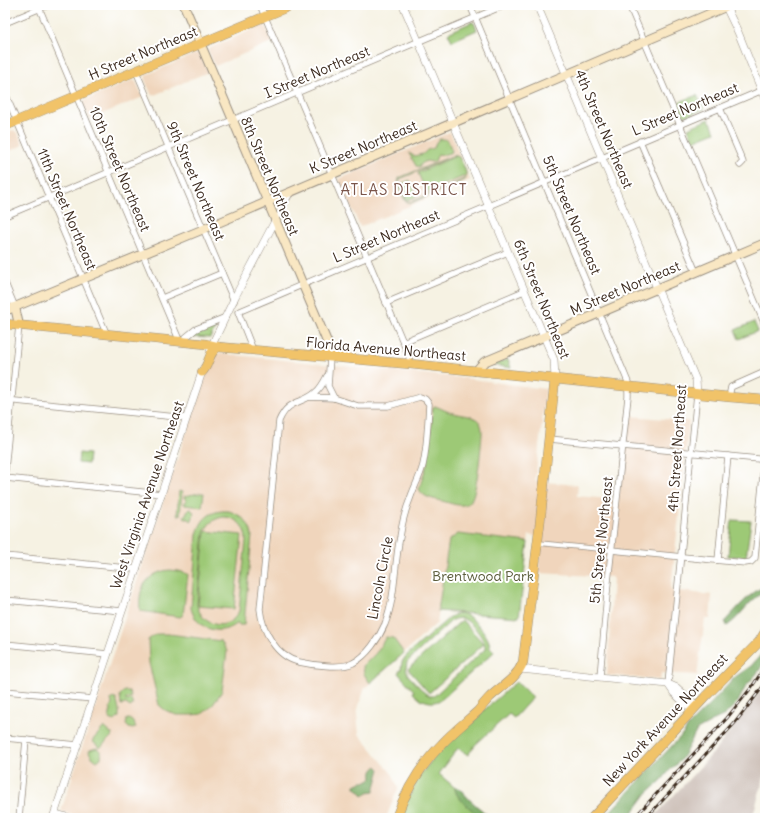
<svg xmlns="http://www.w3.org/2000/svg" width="770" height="823" viewBox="0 0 770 823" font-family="Delius,sans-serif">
<rect width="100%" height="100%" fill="#fff"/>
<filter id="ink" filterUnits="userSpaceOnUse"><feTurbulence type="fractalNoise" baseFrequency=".025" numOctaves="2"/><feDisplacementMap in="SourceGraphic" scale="8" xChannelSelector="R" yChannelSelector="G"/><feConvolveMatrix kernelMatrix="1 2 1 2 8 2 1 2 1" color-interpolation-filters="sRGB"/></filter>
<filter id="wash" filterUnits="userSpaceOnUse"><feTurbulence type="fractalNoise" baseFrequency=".012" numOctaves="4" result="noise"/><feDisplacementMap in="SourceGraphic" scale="16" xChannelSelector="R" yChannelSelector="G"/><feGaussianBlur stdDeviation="0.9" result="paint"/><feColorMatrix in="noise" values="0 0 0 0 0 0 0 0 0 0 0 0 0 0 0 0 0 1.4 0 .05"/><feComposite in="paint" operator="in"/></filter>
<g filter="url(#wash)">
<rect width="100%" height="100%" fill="#f6f2e3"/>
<g fill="#f0d5bc">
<polygon points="263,25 266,27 272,42 215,66 208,50 209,48"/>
<polygon points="197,53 201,56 208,72 152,96 145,80 146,75"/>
<polygon points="133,80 136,82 143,97 90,119 84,106 85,100"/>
<polygon points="13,130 18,133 23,145 5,153 5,134"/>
<polygon points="450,132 470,180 360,227 339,179"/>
<polygon points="214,353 464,378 546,389 535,481 578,485 577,496 618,500 630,416 689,421 671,590 712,595 710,619 705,619 697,675 661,673 660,680 607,675 613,577 538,573 542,537 529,535 528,542 457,534 449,540 437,623 365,688 359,704 357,715 359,734 393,775 398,788 386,818 80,818 61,811 189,424"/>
</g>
<polygon fill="#cec1b9" points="765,686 765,774 752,818 653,818 713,753"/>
<g fill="#9dc976" stroke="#6c7a4a" fill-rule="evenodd">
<polygon points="472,22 474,23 477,30 452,41 448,33"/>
<polygon points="697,95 704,109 683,117 677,103"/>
<polygon points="709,119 710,122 711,122 715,132 693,141 688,128"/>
<path d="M440 139C450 138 449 145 452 151L451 153H449L443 155 438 154 435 161 432 162 426 161 420 165V167L416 166C414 162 411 158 409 153L414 156 423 154 427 150 434 148 436 142Z"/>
<path d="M454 155 459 157C462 163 469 173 465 180L411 203 405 201 398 184 399 178ZM453 156H456L418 173 426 192 465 176 464 179 411 202 406 201 399 183 400 179Z"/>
<polygon points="410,180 417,196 407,200 400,184"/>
<polygon points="754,322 758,331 739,339 735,330"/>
<polygon points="218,323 210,338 192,337 194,334"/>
<polygon points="508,359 511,368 493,365"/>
<path d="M435 406C441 408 447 412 453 413 467 417 483 414 482 434 481 447 477 497 469 503 462 508 450 503 442 501 434 499 423 498 419 489L427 464 433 407Z"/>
<polygon points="79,453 89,454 88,464 78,463"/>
<polygon points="179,491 182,492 180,515 177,515"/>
<polygon points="200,493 204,493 202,507 185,505 184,503 186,502 186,499 184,498 184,496"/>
<polygon points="191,509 194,513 192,521 184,517 188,510"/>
<path d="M229 511C242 515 249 522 252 535L244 625H238V623C221 637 196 630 191 608L197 534C202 517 211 510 229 511ZM223 517C237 517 246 527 246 540L239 611C229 633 201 627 197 604L204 534C207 524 213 519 223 517Z"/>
<polygon points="732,520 751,521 746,557 728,556"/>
<polygon points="205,531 242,535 234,609 198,606"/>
<polygon points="458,534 528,542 519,617 438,611 449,540"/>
<path d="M170 570 178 571 188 574 183 615 180 617 140 611C140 607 139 603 140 598 141 582 154 571 170 570Z"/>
<path d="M456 614C460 613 464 613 468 616 476 621 490 637 490 647L494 652 442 699C436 703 430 703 423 700L422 701 413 693 414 691 398 673 401 669 402 662 406 656 450 617ZM461 618C470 620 486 639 485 649L434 696H430L425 693 408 675 406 668 407 662 451 621 455 619Z"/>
<polygon points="462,620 484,644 429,693 408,669"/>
<polygon points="157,634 169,634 221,641 227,651 222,691 212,706 202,714 191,715 176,715 165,710 159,705 149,663 148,640 152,637"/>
<polygon points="386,637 393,638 404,653 370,683 364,674 363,666 376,653"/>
<polygon points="516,682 533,697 514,718 509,714 475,745 468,755 458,748 439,774 490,818 399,818 419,776 445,744"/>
<polygon points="124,691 129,691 131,697 126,699 126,701 131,699 133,705 130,707 126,704 121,705 120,695"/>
<polygon points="116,698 119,710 119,717 115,721 111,720 109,719 111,709 110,707 112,705 111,699"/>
<polygon points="127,719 129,719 132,721 136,727 133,729 129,728 126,725"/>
<polygon points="104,727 113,735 100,748 92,741"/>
<path d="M96 748C101 750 102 753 101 758L97 761 92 757 89 752 90 750Z"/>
</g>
<g fill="#7ead67" stroke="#5c6c42">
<path d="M765 586V592C748 600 742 616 727 626L725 621C738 608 748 594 765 586Z"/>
<polygon points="765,650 765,660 759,671 746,686 738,702 725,715 712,721 710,723 697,730 685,753 680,761 669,771 662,780 647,793 630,816 627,818 604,818 684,733 688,726 714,700 735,677 751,666"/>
<path d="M377 766 380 769 374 791 368 792 364 796 355 787V785L361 782H365L372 778C371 771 372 770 377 766Z"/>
<path d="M458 787 471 801 491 818H480C473 809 455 799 455 788Z"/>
</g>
</g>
<g filter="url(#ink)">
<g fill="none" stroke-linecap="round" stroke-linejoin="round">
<g stroke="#988e80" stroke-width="5.5">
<g id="pedestrian">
<polyline points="276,220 291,193"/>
<polyline points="538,543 611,550"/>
</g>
</g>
<g stroke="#988e80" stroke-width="7">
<g id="minor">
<polyline points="38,5 180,342 196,329 226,317"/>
<polyline points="260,5 403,342 409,357 410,364"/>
<polyline points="470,5 628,382 628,397 608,582 600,677"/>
<polyline points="629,5 765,325"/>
<polyline points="5,23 48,5"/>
<polyline points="136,71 234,301"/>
<polyline points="5,93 107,335"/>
<polyline points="720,108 743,162 740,165"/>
<polyline points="640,141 696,272"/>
<polyline points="5,216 505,5"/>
<polyline points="5,283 15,307"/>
<polyline points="162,298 222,273"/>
<polyline points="386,303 508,252"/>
<polyline points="403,342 524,291"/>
<polyline points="253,350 238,312 765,89"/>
<polyline points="330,357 328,386 334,398"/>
<path d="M309 397 334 398 358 406H388L420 397 425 399 429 404C428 422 427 448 423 465 420 477 414 487 410 499 405 511 402 524 400 537 394 565 396 596 385 624 379 638 367 656 353 663 342 669 312 665 299 662 276 657 262 630 260 609L279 421C289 398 302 405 316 392 321 388 324 382 327 376"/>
<polyline points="729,397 731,387 765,372"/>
<polyline points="5,400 187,418"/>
<polyline points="549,439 759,459 763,461 764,465 755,558 751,562 745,563 611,550"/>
<polyline points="5,470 19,325"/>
<polyline points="5,478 162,494"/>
<polyline points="5,556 137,569"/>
<polyline points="718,560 728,456"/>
<polyline points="5,600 122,611"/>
<polyline points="5,644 108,654"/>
<polyline points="668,684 697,394"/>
<polyline points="5,691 93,699"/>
<polyline points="5,738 78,745"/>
<polyline points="55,813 72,818"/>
<polyline points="19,818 26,740"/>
</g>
</g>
<g stroke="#988e80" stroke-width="8">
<g id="tertiary">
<polyline points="403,5 554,360 555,379"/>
<polyline points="537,5 696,380 697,394"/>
<polyline points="725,5 738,32 765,99"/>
<polyline points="210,349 236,295 275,221"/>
<polyline points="520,669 668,684 677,688 697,706"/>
<polyline points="668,684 674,693 693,711"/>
<polyline points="53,818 203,369"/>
</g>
</g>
<g stroke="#988e80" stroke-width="10">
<g id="secondary">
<polyline points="184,5 328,344 330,357"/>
<polyline points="15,307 19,325"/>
<polyline points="5,311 199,231 730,5"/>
<polyline points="476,371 484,362 765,243"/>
</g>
</g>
<g stroke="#988e80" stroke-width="10">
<g id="primary">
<polyline points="5,126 292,5"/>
<polyline points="5,324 206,344 219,347 410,364 729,397 765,400"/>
<path d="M202 372C210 364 208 352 218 347"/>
<path d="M396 818C406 790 421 765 442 744 453 732 466 722 478 711 482 706 486 701 490 697 502 686 517 678 523 662L540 523 555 379"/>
</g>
</g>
<g stroke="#988e80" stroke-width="10">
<polyline id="trunk" points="592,818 707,695 759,642 765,632"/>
</g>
<use href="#pedestrian" stroke="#fff" stroke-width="4"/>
<use href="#minor" stroke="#fff" stroke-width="5.5"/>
<use href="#tertiary" stroke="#fff" stroke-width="7"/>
<use href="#secondary" stroke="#f9e7c3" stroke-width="8"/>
<use href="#primary" stroke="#f1c369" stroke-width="9"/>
<use href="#trunk" stroke="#f1c369" stroke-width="9"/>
<g stroke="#3b2a1e" stroke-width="3">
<g id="rail">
<polyline points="764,5 765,10"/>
<polyline points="634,818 727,718 751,688 765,667"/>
<polyline points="646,818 734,724 765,684"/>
</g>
</g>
<use href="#rail" stroke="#fff" stroke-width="1.5" stroke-dasharray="4.5" stroke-linecap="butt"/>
</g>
</g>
<g text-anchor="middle" stroke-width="4" stroke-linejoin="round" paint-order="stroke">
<g font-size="14" fill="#3b2a1e" stroke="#fff">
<text transform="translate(143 53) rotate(-23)" y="5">H Street Northeast</text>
<text transform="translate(317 72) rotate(-23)" y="5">I Street Northeast</text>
<text transform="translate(685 109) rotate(-23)" y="5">L Street Northeast</text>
<text transform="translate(604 129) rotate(67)" y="5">4th Street Northeast</text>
<text transform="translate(363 147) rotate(-23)" y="5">K Street Northeast</text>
<text transform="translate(120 169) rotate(67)" y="5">10th Street Northeast</text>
<text transform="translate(270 176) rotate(67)" y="5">8th Street Northeast</text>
<text transform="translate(196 181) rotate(67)" y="5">9th Street Northeast</text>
<text transform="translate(67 209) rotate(67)" y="5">11th Street Northeast</text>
<text transform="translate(572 215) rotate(67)" y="5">5th Street Northeast</text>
<text transform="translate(386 236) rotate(-23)" y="5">L Street Northeast</text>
<text transform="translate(625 288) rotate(-23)" y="5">M Street Northeast</text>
<text transform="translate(542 299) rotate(68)" y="5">6th Street Northeast</text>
<text transform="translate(386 349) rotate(5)" y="5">Florida Avenue Northeast</text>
<text transform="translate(677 448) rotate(-86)" y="5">4th Street Northeast</text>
<text transform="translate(147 495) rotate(-71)" y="5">West Virginia Avenue Northeast</text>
<text transform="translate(601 540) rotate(-84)" y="5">5th Street Northeast</text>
<text transform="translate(380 578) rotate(-79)" y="5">Lincoln Circle</text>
<text transform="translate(665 720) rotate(-47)" y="5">New York Avenue Northeast</text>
</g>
<g font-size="14" fill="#585a38" stroke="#fff">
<text x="483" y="581">Brentwood Park</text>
</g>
<g font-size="15" letter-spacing="1" fill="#7a554a" stroke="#fff">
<text x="404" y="195">ATLAS DISTRICT</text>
</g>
</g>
<rect width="770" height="823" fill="none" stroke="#fff" stroke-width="20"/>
</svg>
